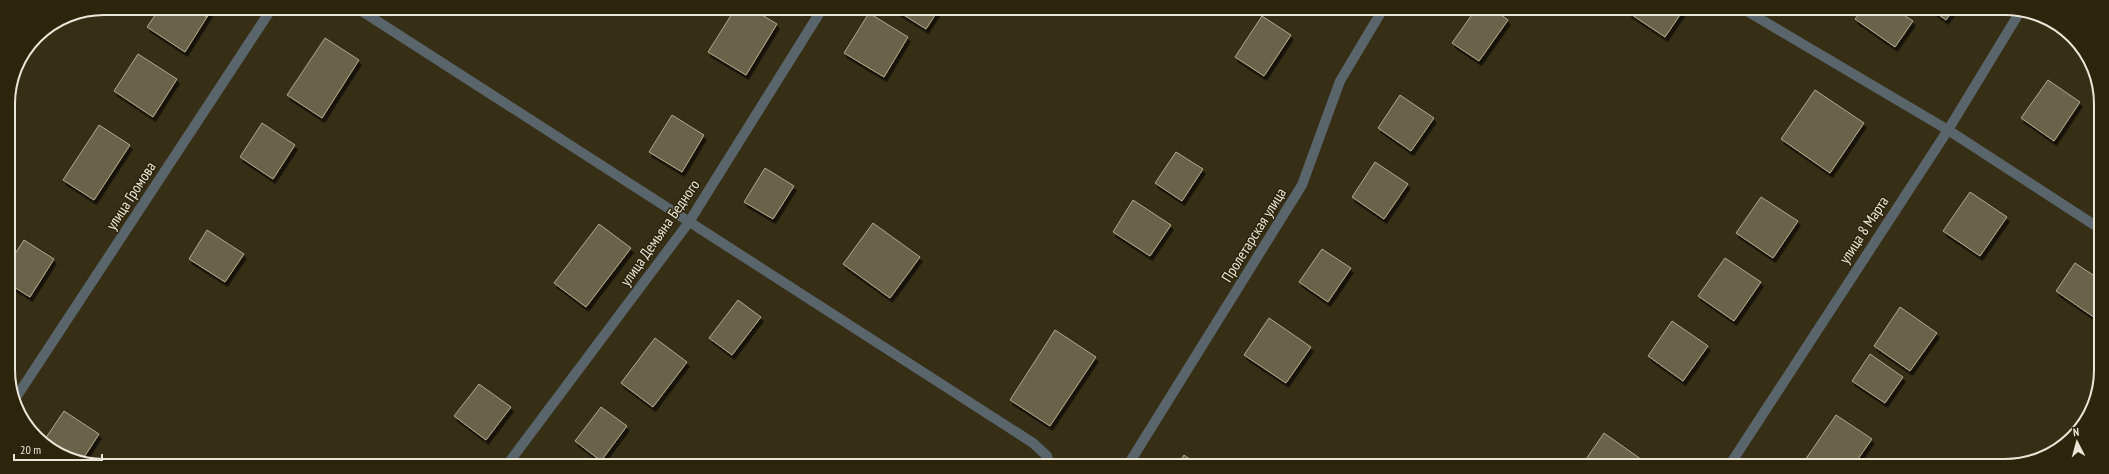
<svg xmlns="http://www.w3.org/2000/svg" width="2109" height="474" viewBox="0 0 2109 474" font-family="'PT Sans Narrow',sans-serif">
<defs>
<filter id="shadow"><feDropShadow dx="2.5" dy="4.5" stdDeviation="0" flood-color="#0009"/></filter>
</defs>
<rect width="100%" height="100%" fill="#362e15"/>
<g fill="#6a6248" stroke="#b2a98c" filter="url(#shadow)">
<polygon points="160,8 193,8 207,17 185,52 147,27"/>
<polygon points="193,8 213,8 207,17"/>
<polygon points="735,9 752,9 777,24 746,75 708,52"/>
<polygon points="894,9 939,9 926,29"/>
<polygon points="1476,9 1493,9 1508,20 1479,61 1452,43"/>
<polygon points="1631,9 1684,9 1665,37 1629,13"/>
<polygon points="1862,10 1896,10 1913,21 1895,47 1855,19"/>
<polygon points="1932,10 1953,10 1946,20"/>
<polygon points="869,13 908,37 884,77 844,53"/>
<polygon points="1262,16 1291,35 1264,76 1235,57"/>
<polygon points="325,38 359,60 322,118 287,95"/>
<polygon points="138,54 177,79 153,117 114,91"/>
<polygon points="2048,80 2080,102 2054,141 2021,118"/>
<polygon points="1815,90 1864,123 1830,173 1781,139"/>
<polygon points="1400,95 1434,118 1411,151 1378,128"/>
<polygon points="672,115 704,135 682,172 649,152"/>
<polygon points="262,123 295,145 273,179 240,157"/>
<polygon points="99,125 130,145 94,200 63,180"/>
<polygon points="1176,152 1203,169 1182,201 1155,183"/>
<polygon points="1375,162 1408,184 1384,219 1352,197"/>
<polygon points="765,168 794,186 773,219 744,202"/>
<polygon points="1970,192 2007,217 1980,256 1943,231"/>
<polygon points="1761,197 1798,221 1773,258 1736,233"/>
<polygon points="1133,200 1171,225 1150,256 1113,232"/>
<polygon points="873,223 920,257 890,298 843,264"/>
<polygon points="599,224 631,248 586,307 554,283"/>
<polygon points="207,230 244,254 225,282 189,259"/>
<polygon points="24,240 54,259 30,297 9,284 9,263"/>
<polygon points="1322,249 1351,268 1328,302 1299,282"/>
<polygon points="1725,258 1761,282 1734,321 1698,296"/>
<polygon points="2075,263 2099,279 2099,317 2098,320 2056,291"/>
<polygon points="738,300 761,317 732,355 709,338"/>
<polygon points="1900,307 1937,333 1910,371 1874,346"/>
<polygon points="1269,318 1311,347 1286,383 1244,355"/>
<polygon points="1672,321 1708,346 1683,381 1648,356"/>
<polygon points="1055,330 1096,357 1050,426 1010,400"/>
<polygon points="655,338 687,362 653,407 621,383"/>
<polygon points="1870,354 1903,377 1885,403 1852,381"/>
<polygon points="479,384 511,407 486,440 454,416"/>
<polygon points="601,407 627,426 601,461 575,441"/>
<polygon points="64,411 99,434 81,462 43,442"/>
<polygon points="1836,415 1872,439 1853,466 1807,466 1803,463"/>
<polygon points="1604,433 1645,462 1642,465 1582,465"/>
<polygon points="1184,455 1198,465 1177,465"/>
</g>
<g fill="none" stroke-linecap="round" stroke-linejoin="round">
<polyline stroke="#59656b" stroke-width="10" points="357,8 1033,443 1047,456 1050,465"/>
<g stroke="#59656b" stroke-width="10">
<polyline points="1745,10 1948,130 2099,228"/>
<polyline points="15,399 272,8"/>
<polyline points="507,465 689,222 822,9"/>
<polyline points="1128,465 1302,185 1340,81 1383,9"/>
<polyline points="1729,466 1948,130 2021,10"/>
</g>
</g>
<g text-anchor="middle" stroke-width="3" stroke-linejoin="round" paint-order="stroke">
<g font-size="15" fill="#ebe7d8" stroke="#2c240b">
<text transform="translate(131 196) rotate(-57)" y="5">улица Громова</text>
<text transform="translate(1864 230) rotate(-57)" y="5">улица 8 Марта</text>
<text transform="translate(660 233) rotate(-55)" y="5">улица Демьяна Бедного</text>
<text transform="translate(1254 235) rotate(-58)" y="5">Пролетарская улица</text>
</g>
</g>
<path d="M0 0H2109V474H0ZM104 15H2005A89 89 0 0 1 2094 104V370A89 89 0 0 1 2005 459H104A89 89 0 0 1 15 370V104A89 89 0 0 1 104 15Z" fill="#2c240b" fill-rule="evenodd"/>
<path fill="none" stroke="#ebe7d8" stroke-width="2" d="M104 15H2005A89 89 0 0 1 2094 104V370A89 89 0 0 1 2005 459H104A89 89 0 0 1 15 370V104A89 89 0 0 1 104 15Z"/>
<g transform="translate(2077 442) rotate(354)" stroke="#2c240b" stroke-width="3" paint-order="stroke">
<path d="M0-3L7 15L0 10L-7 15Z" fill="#ebe7d8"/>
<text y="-6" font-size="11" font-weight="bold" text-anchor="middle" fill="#ebe7d8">N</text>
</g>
<path d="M14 454v6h88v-6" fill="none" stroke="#ebe7d8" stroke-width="2"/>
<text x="20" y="454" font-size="12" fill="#ebe7d8" stroke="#2c240b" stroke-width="3" paint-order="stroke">20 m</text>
</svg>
